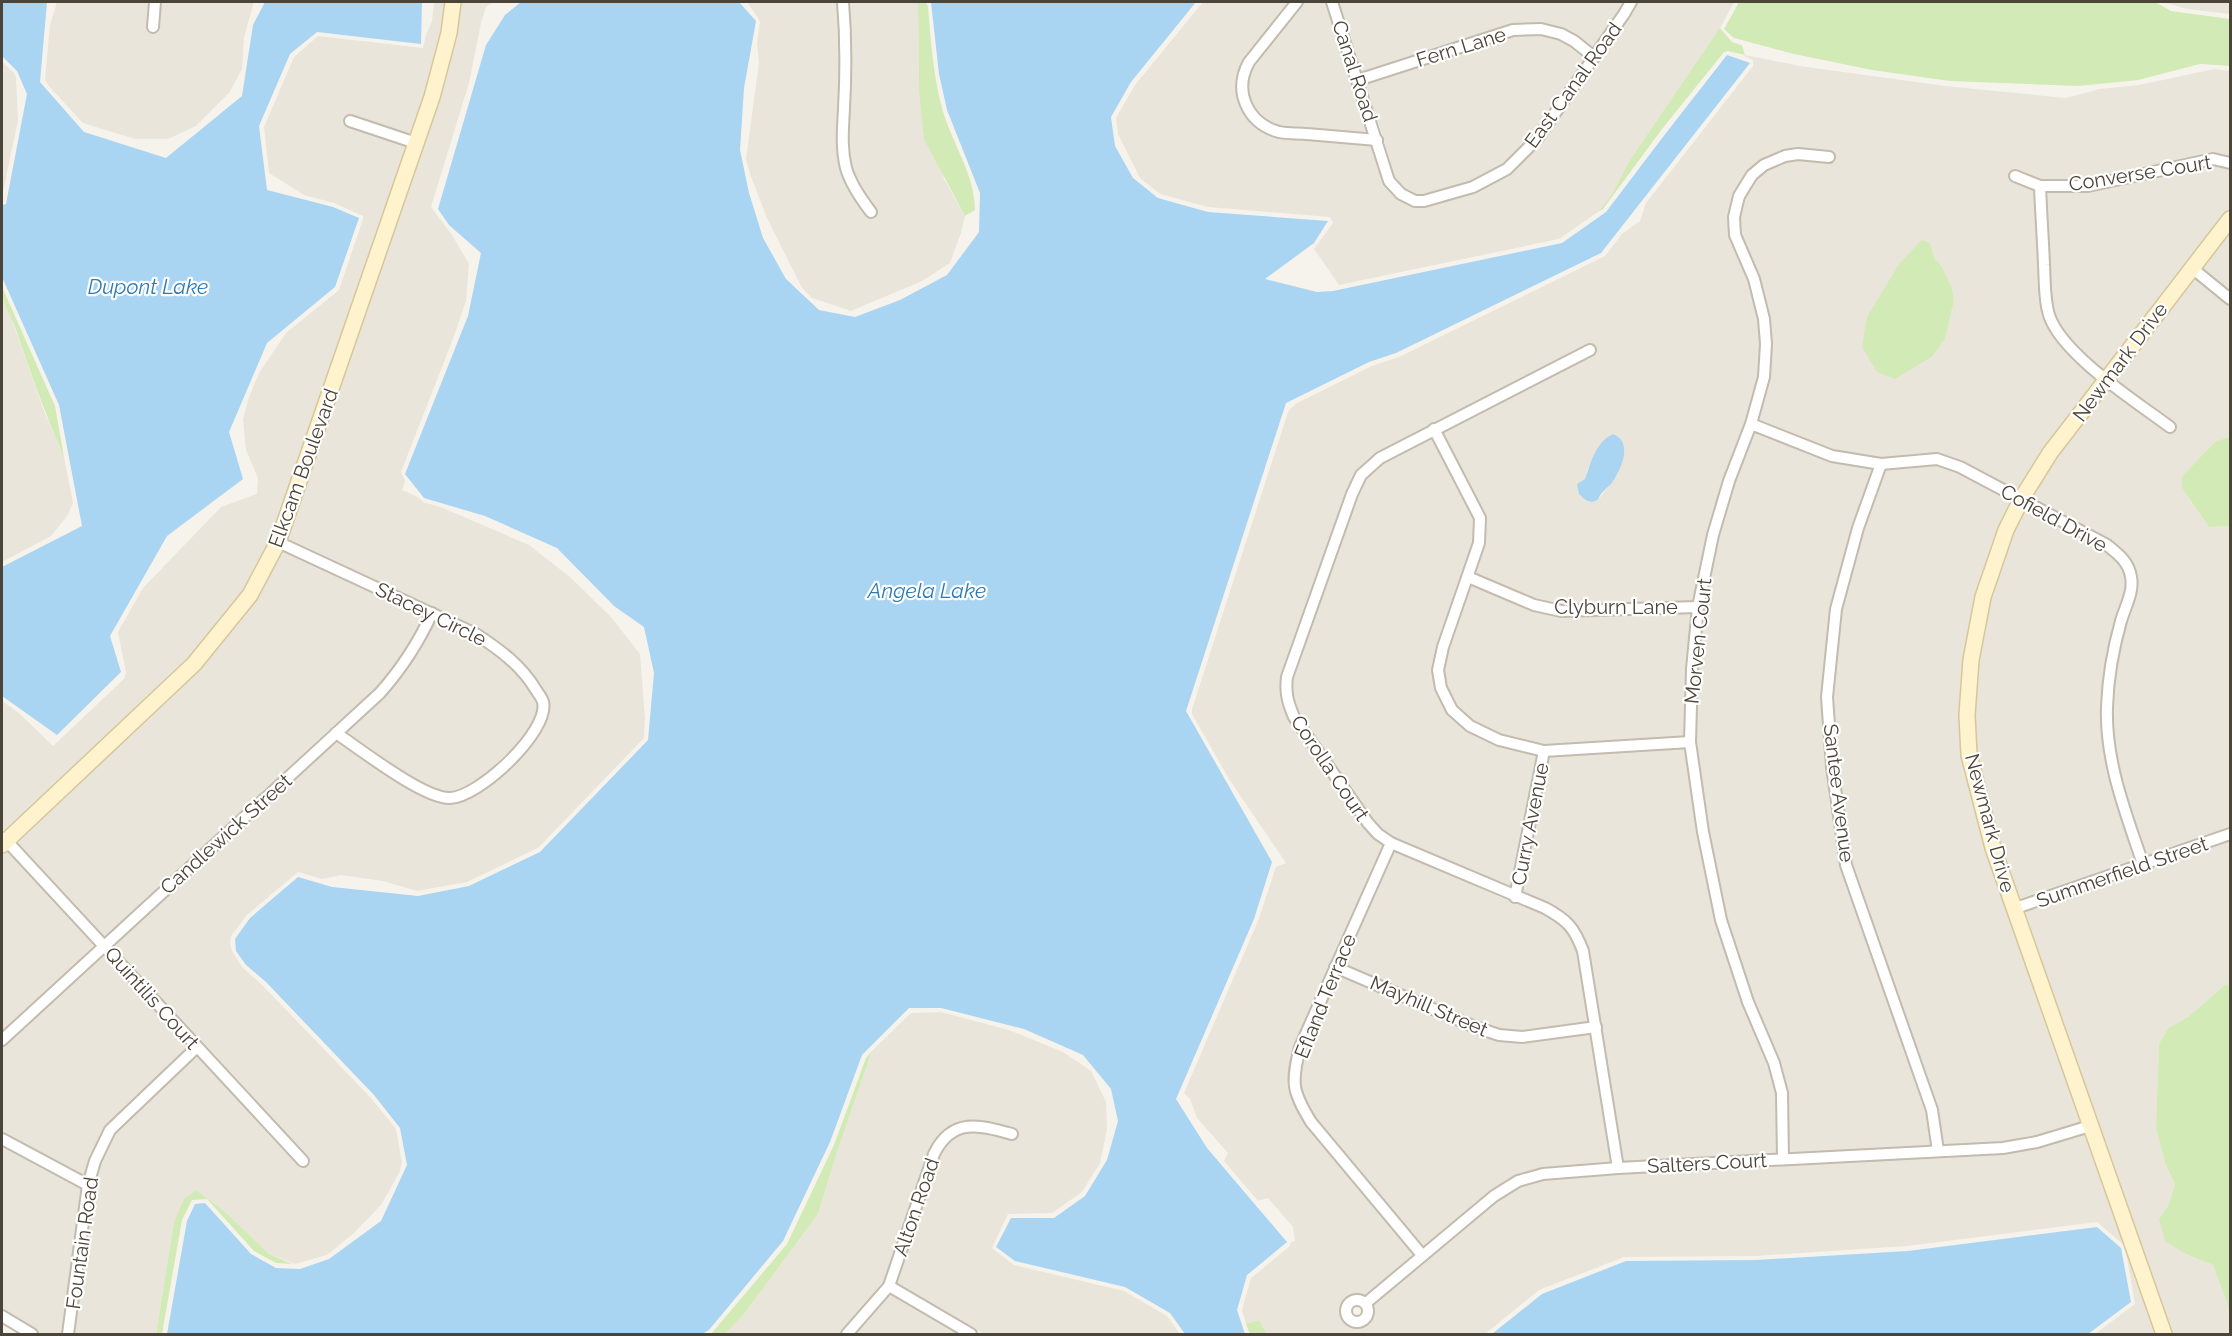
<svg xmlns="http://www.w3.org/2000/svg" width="2232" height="1336" viewBox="0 0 2232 1336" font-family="Raleway,sans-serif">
<rect width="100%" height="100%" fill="#f6f3ec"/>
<g fill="#eae5da" fill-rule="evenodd">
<polygon points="57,2 150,2 148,31 158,33 161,2 254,2 244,37 242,69 229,93 196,126 168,139 135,139 83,123 48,85 45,79 50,25"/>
<polygon points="434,2 447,2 436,66 412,136 346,115 344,125 409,146 273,539 245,591 190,660 6,833 2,828 2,701 19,713 53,746 124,679 126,672 118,632 143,588 221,507 257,494 258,478 246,450 243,419 249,397 259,373 286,333 339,290 363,219 363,216 334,203 304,195 269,173 264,127 294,57 318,36 423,48 426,35 432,21"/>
<polygon points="458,2 494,2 486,7 481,23 469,83 431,207 452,235 469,264 466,301 453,339 401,472 405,481 402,490 418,497 423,502 443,508 529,545 570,577 611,617 640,654 645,718 644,738 538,848 467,882 417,891 383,881 341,875 322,879 298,872 247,915 231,936 230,945 233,953 243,968 263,986 371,1098 396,1129 402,1163 399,1173 381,1205 354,1233 327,1255 295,1264 269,1254 223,1210 196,1190 174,1222 156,1334 74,1334 93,1187 100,1164 115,1134 197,1055 302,1169 310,1162 111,946 337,740 423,796 452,804 467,799 486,788 532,745 546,721 547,700 528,669 503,646 478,630 429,606 285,540"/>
<polygon points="747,2 838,2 840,29 839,108 836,137 841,169 853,197 871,219 878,213 862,193 852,168 847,139 850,110 850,29 848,2 918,2 919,90 944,179 965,216 961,233 950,263 922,281 851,311 812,298 802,288 767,218 750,174 746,159 759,63 757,44 760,21"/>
<polygon points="1203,2 1290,2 1244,59 1239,69 1236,86 1239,103 1245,114 1259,129 1278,137 1374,145 1384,182 1415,206 1426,206 1475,192 1493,184 1511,173 1541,143 1629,17 1637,2 1734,2 1717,34 1630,160 1612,194 1598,212 1559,239 1339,285 1314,249 1333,223 1330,217 1208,207 1160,194 1140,178 1118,134 1116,118 1135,85"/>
<polygon points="1304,2 1327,2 1370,134 1280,127 1263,119 1253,108 1247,89 1249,73"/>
<polygon points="1338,2 1624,2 1593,50 1577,37 1562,29 1540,24 1511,25 1361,73"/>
<polygon points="2163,2 2230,2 2230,14 2187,9"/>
<polygon points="1541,34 1559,39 1572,45 1587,58 1533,135 1504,164 1470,182 1423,196 1415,196 1404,190 1394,179 1383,136 1364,83 1514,35"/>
<path d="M1745 55 1800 66 1945 86 2066 98 2100 89 2139 85 2214 69 2230 71V157L2211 154 2087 181H2040L2011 170 2008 179 2035 190 2040 291 2045 318 2099 379 2019 491 1961 462 1938 454H1914L1881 458 1833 451 1757 422 1769 379 1771 344 1770 331 1740 234 1739 218 1744 198 1756 179 1767 170 1787 162 1798 160 1835 162 1834 152 1797 149 1783 151 1761 161 1747 172 1734 192 1729 216 1730 236 1749 280 1759 319 1761 343 1759 375 1746 422 1724 479 1708 533 1693 601 1560 606 1535 600 1475 574 1484 545 1485 519 1441 432 1597 353 1592 343 1377 453 1358 471 1347 492 1283 675 1282 701 1290 720 1363 826 1384 845 1296 1045 1288 1073 1292 1101 1307 1125 1415 1254 1365 1296 1356 1294 1345 1298 1340 1308 1341 1314 1344 1320 1351 1326 1357 1327 1367 1324 1373 1314 1372 1305 1498 1200 1521 1186 1545 1179 1618 1173 2004 1153 2039 1147 2087 1133 2158 1334H2095L2135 1304 2125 1246 2097 1222 1907 1246 1755 1256 1624 1257 1539 1290 1485 1334H1267L1259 1320 1246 1324 1242 1310 1251 1278 1290 1246 1291 1242 1295 1241 1293 1227 1268 1198 1258 1201 1224 1161 1228 1153 1197 1118 1190 1099 1184 1093 1258 921 1276 867 1286 863 1229 779 1192 714V709L1288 412 1295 404 1372 366 1399 357 1605 256 1622 234 1640 221 1646 203 1753 66V60L1744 56ZM1930 243 1935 259 1941 265 1952 288 1954 301 1945 339 1932 357 1895 379ZM1624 455 1618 474 1598 500 1577 484 1585 479 1588 468Z"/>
<polygon points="2,62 14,73 16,78 18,120 2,197"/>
<polygon points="2213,164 2230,169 2230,210 2105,371 2077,347 2065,333 2055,315 2050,292 2045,192 2090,191"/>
<polygon points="2230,228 2230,293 2199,268"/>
<polygon points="2193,276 2230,305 2230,437 2216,441 2182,476 2182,488 2209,527 2230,526 2230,828 2146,857 2118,768 2112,710 2115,674 2126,623 2136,596 2136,574 2127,555 2110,541 2029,497 2055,457 2108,386 2172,434 2177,426 2114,378"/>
<polygon points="2,296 10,315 45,414 64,457 73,503 67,516 51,536 2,562"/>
<polygon points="1754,431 1831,461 1874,468 1853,526 1831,607 1822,696 1826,767 1841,866 1927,1110 1932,1146 1789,1153 1787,1093 1779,1062 1753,1001 1726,919 1708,832 1695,742 1697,670 1703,607 1718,537 1734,483"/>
<polygon points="1433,436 1475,519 1474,541 1433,668 1436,688 1447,712 1468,731 1498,746 1538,755 1511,890 1393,839 1381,831 1372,820 1299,715 1292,701 1293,679 1357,497 1366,479 1383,462"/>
<polygon points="1916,465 1937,465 1958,472 2015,500 1978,595 1964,755 2083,1123 2035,1136 2001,1143 1942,1146 1851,864 1837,767 1833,698 1841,610 1863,531 1885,469"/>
<polygon points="2024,505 2104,549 2120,562 2126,576 2126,592 2116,620 2104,670 2101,709 2104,739 2137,860 2016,902 1998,848 1975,754 1973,715 1976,661 1988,598 2011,532"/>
<polygon points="281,549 425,615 413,640 395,668 376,690 333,726 104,938 14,841 199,668"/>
<polygon points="1471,584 1533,610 1560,616 1692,612 1687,668 1685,736 1544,745 1500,735 1472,722 1456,707 1446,687 1444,671 1449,649"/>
<polygon points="435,620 474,639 498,654 520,674 538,703 536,718 524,737 479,780 462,790 449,793 427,787 344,733 384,697 404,675 423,646"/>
<polygon points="1685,747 1698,833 1777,1093 1778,1154 1622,1162 1588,945 1581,930 1567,915 1547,904 1521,894 1548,756"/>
<polygon points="2230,840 2230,987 2226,984 2188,1017 2168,1028 2159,1044 2156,1128 2165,1163 2175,1184 2168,1206 2159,1219 2186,1254 2213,1265 2227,1303 2230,1317 2230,1334 2169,1334 2020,913"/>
<polygon points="7,848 96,944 2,1032 2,853"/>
<polygon points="1394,850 1509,901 1544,913 1561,922 1571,934 1578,951 1590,1023 1521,1032 1499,1030 1476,1022 1342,964"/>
<polygon points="104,953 189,1047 106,1126 90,1159 85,1177 2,1133 2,1048"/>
<polygon points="1338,974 1498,1040 1523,1043 1591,1033 1612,1163 1542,1168 1515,1177 1491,1191 1422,1247 1315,1120 1302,1098 1299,1076 1305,1049"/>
<polygon points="941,1012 1009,1030 1063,1052 1091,1071 1106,1102 1107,1129 1100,1163 1082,1192 1052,1213 1008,1214 992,1248 1014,1265 1124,1291 1167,1316 1180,1334 984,1334 895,1284 939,1157 947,1144 959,1135 971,1131 983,1131 1016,1140 1018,1130 983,1121 968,1120 954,1124 943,1131 934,1142 884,1283 840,1334 725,1334 744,1314 818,1214 836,1155 872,1051 911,1013"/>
<polygon points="2,1144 82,1187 63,1334 42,1334 2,1310"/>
<polygon points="890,1293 961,1334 855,1334"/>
</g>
<g fill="#d2eab5">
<path d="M918 2H926L928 7C931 41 933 75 942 108 951 142 975 174 975 210L965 216 924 139 919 90Z"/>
<polygon points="1739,2 2155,2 2171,11 2230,19 2230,66 2200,64 2138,80 2078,86 1950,81 1872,70 1794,54 1734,38 1724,29"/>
<polygon points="1720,28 1732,42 1742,45 1745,55 1728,51 1724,52 1662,129 1603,209 1598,212 1612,194 1630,160"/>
<polygon points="1922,240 1930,243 1935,259 1941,265 1952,288 1954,301 1945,339 1932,357 1895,379 1877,372 1862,347 1867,317 1899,264"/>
<path d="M2 287 55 406 64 457C45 414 30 371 15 327 10 314 1 301 2 287Z"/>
<polygon points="2230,437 2230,526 2209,527 2182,488 2182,476 2216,441"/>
<polygon points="2226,984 2230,987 2230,1317 2227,1303 2213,1265 2186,1254 2165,1241 2159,1219 2168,1206 2175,1184 2165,1163 2156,1128 2159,1044 2168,1028 2188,1017"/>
<polygon points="872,1051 836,1155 818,1214 744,1314 725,1334 711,1334 787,1244 834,1145 866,1058"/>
<polygon points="196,1190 223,1210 269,1254 292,1264 276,1263 254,1251 207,1199 192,1200 182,1220 162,1334 156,1334 174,1222 184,1199"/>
<polygon points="1259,1320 1267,1334 1250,1334 1246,1324"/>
</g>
<g fill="#a9d4f2">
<polygon points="2,2 47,2 40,82 84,132 166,158 242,96 253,25 265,2 422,2 421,44 317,32 290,54 259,126 267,190 333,207 359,218 335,287 267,343 229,432 243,479 167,536 110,636 121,672 57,735 2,696 2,567 82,526 59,405 2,277 2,205 6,204 27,94 17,71 2,56"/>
<polygon points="521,2 739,2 756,21 744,88 740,150 749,193 763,238 786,279 819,310 855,317 900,300 947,275 979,232 980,193 947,110 939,74 931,2 1196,2 1131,82 1111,117 1115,146 1133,178 1158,198 1208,212 1328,221 1314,243 1265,279 1317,292 1333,291 1562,243 1606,212 1666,133 1727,55 1750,63 1601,253 1396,353 1369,362 1286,403 1186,711 1272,862 1254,919 1176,1099 1207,1148 1287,1242 1247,1275 1237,1310 1245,1334 1185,1334 1170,1313 1125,1287 1015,1261 996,1247 1011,1218 1054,1218 1085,1196 1107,1160 1118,1121 1111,1089 1083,1055 1024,1029 941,1008 909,1008 862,1055 830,1142 783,1241 709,1330 702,1334 167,1334 187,1221 195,1204 205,1203 251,1254 276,1268 300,1269 329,1259 381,1221 407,1165 400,1128 374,1095 266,982 246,965 236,951 235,939 250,918 298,877 332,887 418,896 469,886 540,852 648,740 654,673 644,627 614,606 557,548 485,516 424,498 405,474 468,316 481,253 449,225 438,209 486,45 505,15"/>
<path d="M1613 434C1634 442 1621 471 1611 484 1608 487 1604 490 1601 494 1598 498 1600 499 1595 501 1589 504 1583 498 1579 494L1577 484 1585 479C1591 463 1595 443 1613 434Z"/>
<polygon points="2097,1227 2121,1248 2131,1302 2088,1334 1492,1334 1542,1294 1626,1261 1756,1260 1908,1251"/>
</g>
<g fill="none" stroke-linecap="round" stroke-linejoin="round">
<g stroke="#c2bbae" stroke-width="14">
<g id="street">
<path d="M843 2C846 37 846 73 844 108 843 129 841 148 846 168 851 185 861 199 871 212"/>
<path d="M1297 2 1249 62C1233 91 1247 123 1279 132 1288 134 1298 133 1307 134 1331 136 1354 138 1377 140"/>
<polyline points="1332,2 1389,181 1401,194 1415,201 1424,201 1473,187 1507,169 1537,139 1624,14 1631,2"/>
<polyline points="153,27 155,2"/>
<polyline points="1358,80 1513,30 1541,29 1561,34 1574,41 1594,57"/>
<polyline points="350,121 416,143"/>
<polyline points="2015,176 2040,186 2088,186 2213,159 2230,163"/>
<path d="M2040 186C2041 213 2043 239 2044 265 2045 281 2044 299 2049 315 2062 355 2137 402 2170 427"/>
<polyline points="2192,268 2230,299"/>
<path d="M1590 350 1380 458 1361 475 1352 494 1287 677C1285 693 1288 703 1294 717L1368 823 1378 834 1391 843 1545 908C1567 920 1574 927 1583 951L1618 1168"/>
<path d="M1751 424 1832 456 1881 464 1937 459 1960 467 2107 545C2118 554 2129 562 2131 577 2134 592 2125 607 2121 621 2113 649 2108 678 2107 707 2105 761 2126 814 2143 864"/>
<polyline points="1434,429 1480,518 1479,543 1443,647 1438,670 1441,688 1452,710 1470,726 1499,740 1544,751 1690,742"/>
<polyline points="1881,464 1858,528 1836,609 1827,697 1832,767 1846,865 1932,1110 1938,1151"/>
<path d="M278 542 476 634C500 650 521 665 536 690 538 693 542 698 543 702 550 731 478 798 450 798 424 799 360 749 336 733"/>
<polyline points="1468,577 1534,605 1561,611 1698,607"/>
<polyline points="4,838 303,1161"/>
<path d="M1391 843 1300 1047C1291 1083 1292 1091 1311 1122L1422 1255"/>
<polyline points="1515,897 1544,751"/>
<polyline points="2013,909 2230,834"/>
<polyline points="1335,967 1475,1027 1499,1035 1522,1037 1596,1027"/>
<path d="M2 1040 380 693C403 667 418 644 432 613"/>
<polyline points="2,1139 88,1185"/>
<polyline points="1783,1159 1782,1093 1774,1063 1748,1002 1721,920 1703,832 1690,742 1692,669 1698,607 1713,535 1729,481 1751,424 1764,377 1766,344 1764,319 1754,279 1735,235 1734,217 1739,196 1752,175 1764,165 1785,156 1798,154 1829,157"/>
<polyline points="889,1286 971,1334"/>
<circle cx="1357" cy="1311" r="11"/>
<polyline points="1366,1303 1494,1196 1518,1181 1543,1174 1618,1168 2003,1148 2037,1142 2090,1126"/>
<polyline points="2,1316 32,1334"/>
<polyline points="68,1334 88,1185 95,1161 110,1130 196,1048"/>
<path d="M847 1334 889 1286 934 1154C952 1117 980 1125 1012 1134"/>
</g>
</g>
<g stroke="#d6c79b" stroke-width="18">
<g id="secondary">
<polyline points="2,845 194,664 250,595 278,542 432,97 449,33 453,2"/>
<polyline points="2164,1334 1993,848 1969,755 1967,715 1971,660 1983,597 2006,530 2022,498 2050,453 2230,219"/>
</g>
</g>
<use href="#street" stroke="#fff" stroke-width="10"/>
<use href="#secondary" stroke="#fff3cd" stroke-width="15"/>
</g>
<g text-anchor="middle" stroke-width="4.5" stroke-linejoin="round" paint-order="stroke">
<g font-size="20" fill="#4b4439" stroke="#fff">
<text transform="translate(1461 47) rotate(-17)" y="7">Fern Lane</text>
<text transform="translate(1355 71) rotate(72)" y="7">Canal Road</text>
<text transform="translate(1573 85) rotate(-54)" y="7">East Canal Road</text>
<text transform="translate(2140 173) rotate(-9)" y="7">Converse Court</text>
<text transform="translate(2120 362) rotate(-53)" y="7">Newmark Drive</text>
<text transform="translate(303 468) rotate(-70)" y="7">Elkcam Boulevard</text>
<text transform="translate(2054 518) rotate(29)" y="7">Cofield Drive</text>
<text x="1616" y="614">Clyburn Lane</text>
<text transform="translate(431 614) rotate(26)" y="7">Stacey Circle</text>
<text transform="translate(1698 641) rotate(-84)" y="7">Morven Court</text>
<text transform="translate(1330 768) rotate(56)" y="7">Corolla Court</text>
<text transform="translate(1839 793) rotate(83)" y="7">Santee Avenue</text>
<text transform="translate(1990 823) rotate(75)" y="7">Newmark Drive</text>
<text transform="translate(1530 824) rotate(-79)" y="7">Curry Avenue</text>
<text transform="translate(226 834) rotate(-42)" y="7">Candlewick Street</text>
<text transform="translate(2122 872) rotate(-19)" y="7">Summerfield Street</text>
<text transform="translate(1325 996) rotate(-68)" y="7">Efland Terrace</text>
<text transform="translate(152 998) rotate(48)" y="7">Quintilis Court</text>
<text transform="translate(1429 1006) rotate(23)" y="7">Mayhill Street</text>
<text transform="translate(1707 1163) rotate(-3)" y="7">Salters Court</text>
<text transform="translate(916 1207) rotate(-71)" y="7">Alton Road</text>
<text transform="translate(82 1243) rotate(-82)" y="7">Fountain Road</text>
</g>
<g font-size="21" font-style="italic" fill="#2e7ab2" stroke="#fff">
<text x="148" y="294">Dupont Lake</text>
<text x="927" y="598">Angela Lake</text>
</g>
</g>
<rect width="2232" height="1336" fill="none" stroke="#4b4439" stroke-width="6"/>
</svg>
